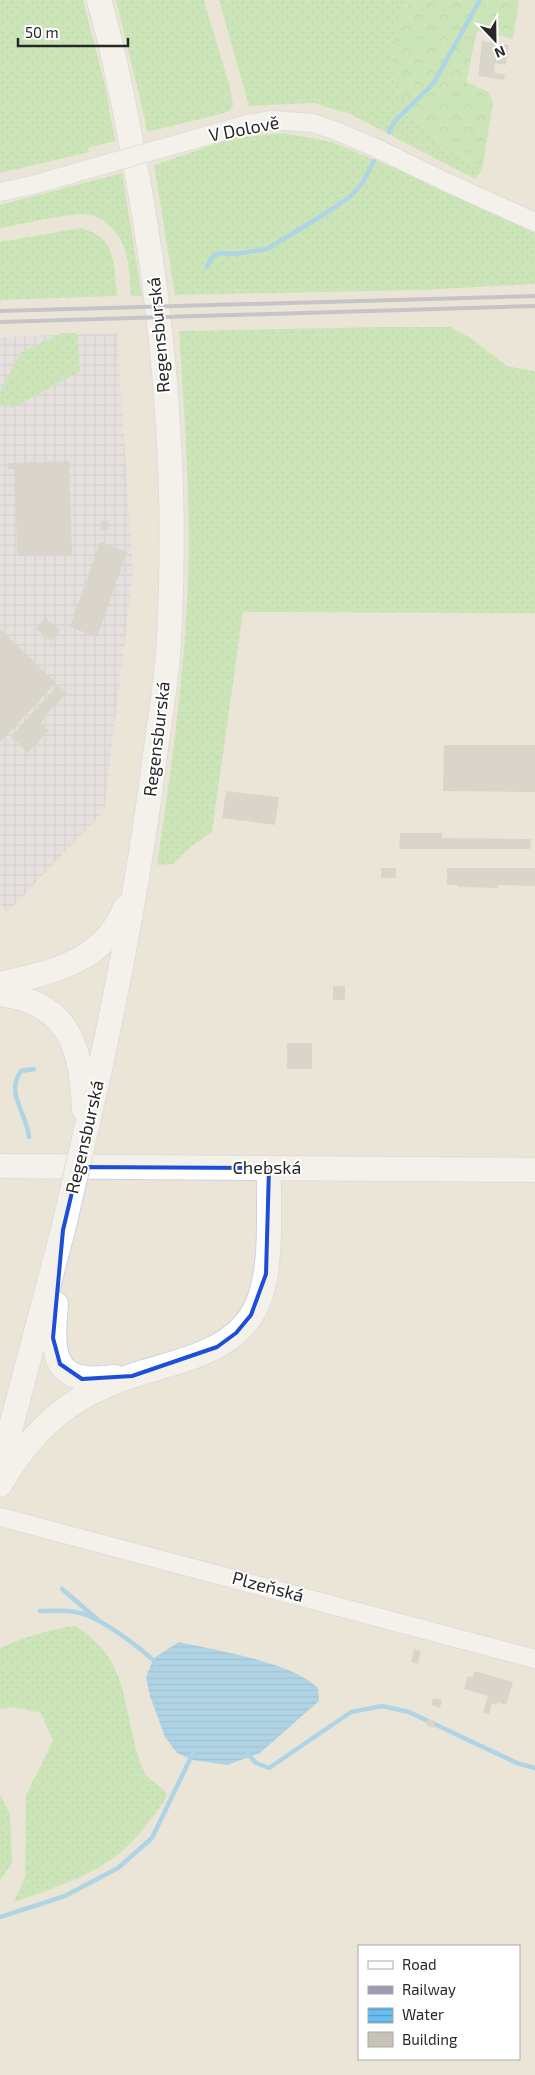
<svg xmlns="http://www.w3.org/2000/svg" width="535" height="2075" viewBox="0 0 535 2075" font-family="'Exo 2',sans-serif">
<defs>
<pattern id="industrial-grid" width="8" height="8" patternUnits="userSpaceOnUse" patternTransform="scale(1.25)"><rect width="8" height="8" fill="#dddae3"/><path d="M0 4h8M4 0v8" fill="none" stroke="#bebbc3"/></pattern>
<pattern id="grass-dots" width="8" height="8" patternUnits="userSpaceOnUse" patternTransform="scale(1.25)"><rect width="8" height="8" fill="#a5e591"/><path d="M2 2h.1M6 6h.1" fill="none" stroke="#8ec47d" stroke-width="1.8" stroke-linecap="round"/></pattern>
<pattern id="forest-crowns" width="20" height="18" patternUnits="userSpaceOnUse" patternTransform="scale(1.25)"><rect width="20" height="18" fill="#a5e591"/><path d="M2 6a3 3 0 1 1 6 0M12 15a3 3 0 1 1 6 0" fill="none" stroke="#8ec47d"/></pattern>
<pattern id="water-rules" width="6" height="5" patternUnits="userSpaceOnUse" patternTransform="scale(1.25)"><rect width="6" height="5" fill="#65bef4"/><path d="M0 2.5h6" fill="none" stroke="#539ac6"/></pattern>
</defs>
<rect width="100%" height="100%" fill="#ebe5d8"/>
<polygon fill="url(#industrial-grid)" points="117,333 133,573 104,811 7,913 0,904 0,337"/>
<g fill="url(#grass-dots)">
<polygon points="0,0 83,0 106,89 115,141 88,148 89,152 0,173"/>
<polygon points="116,0 204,0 231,91 233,107 228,112 148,132"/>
<polygon points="219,0 410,0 398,23 425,131 482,170 475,179 350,114 313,103 249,106"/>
<polygon points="283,133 332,142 415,177 535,233 535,284 421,290 175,295 154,165 234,138"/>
<path d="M122 173 142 296H131C129 282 130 264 125 250 120 235 107 219 91 215 76 211 19 225 0 228V205Z"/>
<path d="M81 228C86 230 91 231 96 234 116 244 115 277 117 296L0 300V242Z"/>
<path d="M382 327H450L469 337 507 366 535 371V613L243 612 212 832 188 849 173 864 157 865C170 778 182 692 187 605 192 514 185 422 179 331Z"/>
<polygon points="62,333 77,333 80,371 13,408 0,405 0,392 20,353"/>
<path d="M75 1626C123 1656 122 1690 134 1740 136 1751 141 1767 147 1776 153 1783 161 1785 167 1794L164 1802C151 1819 138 1838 121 1852 91 1877 51 1889 14 1902L25 1878 26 1795 53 1741 41 1713 14 1707 0 1709V1648C25 1637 49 1629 75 1626Z"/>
<polygon points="0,1794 10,1814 12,1863 0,1881"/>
</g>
<polygon fill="url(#forest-crowns)" points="410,0 519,0 513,39 477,31 466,82 489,92 493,103 482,170 425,131 402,99 391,63 398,23"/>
<path fill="url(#water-rules)" d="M179 1642C217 1651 290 1661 318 1688L319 1701 260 1753 227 1765 193 1760 177 1753 165 1737 150 1696 146 1677 154 1658Z"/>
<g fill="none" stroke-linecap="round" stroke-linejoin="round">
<g stroke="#65bef4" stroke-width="4.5">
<polyline points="389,132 395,121 433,84 480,0"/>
<polyline points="207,267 212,257 220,253 236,254 267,249 323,215 351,196 363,182 374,161"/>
<path d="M29 1137C27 1114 5 1093 21 1071L34 1069"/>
<polyline points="62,1589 97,1619"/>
<path d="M40 1611C51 1611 64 1610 75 1612 98 1615 141 1648 157 1664"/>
<polyline points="247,1753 256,1763 269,1768 351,1712 382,1706 409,1712 517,1763 535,1768"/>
<polyline points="0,1917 65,1896 118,1868 152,1838 193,1753"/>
</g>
</g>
<g fill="#c6c2b8">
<polygon points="482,41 509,45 506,65 495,63 494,73 505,74 504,80 478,76"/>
<polygon points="69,461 72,554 17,556 15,469 8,469 8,463"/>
<polygon points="101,521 108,522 108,530 101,530"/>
<polygon points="100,542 127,552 97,637 70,627"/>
<polygon points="45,618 60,630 51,641 36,629"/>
<polygon points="0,629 56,683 0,742"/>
<polygon points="58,685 67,693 46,715 41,723 49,730 28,753 11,737"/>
<polygon points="444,745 535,745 535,792 443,791"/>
<polygon points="226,791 279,797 275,825 222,818"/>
<polygon points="400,833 442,833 442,838 531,839 530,849 399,849"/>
<rect x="381" y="868" width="15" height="10"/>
<polygon points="447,868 535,868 535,886 498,885 498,888 458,887 458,885 447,885"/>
<rect x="333" y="986" width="12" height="14"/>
<rect x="287" y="1043" width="25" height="26"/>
<polygon points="414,1649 421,1651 418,1664 411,1662"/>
<polygon points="474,1671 513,1682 506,1705 497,1702 497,1705 492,1703 489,1714 483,1712 488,1696 464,1689 468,1676 473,1677"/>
<polygon points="433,1698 442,1700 440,1708 431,1705"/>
<polygon points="428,1719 435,1721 434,1728 426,1725"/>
</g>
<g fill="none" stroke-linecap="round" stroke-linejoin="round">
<g stroke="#cecfe2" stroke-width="20">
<g id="minor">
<polyline points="209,135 248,124 272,120 313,123 336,131 374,147 446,182 535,222"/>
<polyline points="0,192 33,185 85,170"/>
<polyline points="0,1517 535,1659"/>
</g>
</g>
<g stroke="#cecfe2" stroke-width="26">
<g id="secondary">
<path d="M0 984C49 973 105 962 125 908"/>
<path d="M0 994C70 1003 81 1047 84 1109"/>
<path d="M85 1135C114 1010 139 883 155 755 160 717 167 678 169 640 178 479 164 316 134 158 124 105 114 52 99 0"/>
<polyline points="0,1166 535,1170"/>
<path d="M56 1304C51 1357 53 1386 115 1377"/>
<polyline points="0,1468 63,1230"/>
<path d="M0 1485C20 1450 49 1416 85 1396 101 1388 118 1380 134 1375 180 1360 240 1352 259 1300 273 1263 268 1208 269 1168"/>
</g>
</g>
<use href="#minor" stroke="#fff" stroke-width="18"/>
<use href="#secondary" stroke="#fff" stroke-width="24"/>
<g stroke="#9b9cb3" stroke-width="4">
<polyline points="0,311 535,296"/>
<polyline points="0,322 535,306"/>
</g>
<g stroke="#cecfe2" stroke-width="20" stroke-linecap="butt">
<polyline id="minor-bridge" points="85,170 209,135"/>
</g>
<g stroke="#cecfe2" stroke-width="26" stroke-linecap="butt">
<polyline id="secondary-bridge" points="63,1230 85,1135"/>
</g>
<use href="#minor-bridge" stroke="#fff" stroke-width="18"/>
<use href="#secondary-bridge" stroke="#fff" stroke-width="24"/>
</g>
<path d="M0 0H535V2075H0ZM78 1167 269 1168 266 1274 251 1315 236 1333 217 1347 132 1376 82 1379 60 1364 53 1338 63 1230Z" fill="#ebe5d8" fill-opacity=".55" fill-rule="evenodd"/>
<path fill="none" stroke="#1d4ed8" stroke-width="4" stroke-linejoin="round" d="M78 1167 269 1168 266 1274 251 1315 236 1333 217 1347 132 1376 82 1379 60 1364 53 1338 63 1230Z"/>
<g text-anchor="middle" stroke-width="4" stroke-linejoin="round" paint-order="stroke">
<g font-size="18" fill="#282828" stroke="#fff">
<text transform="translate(244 129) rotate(-11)" y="6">V Dolově</text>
<text transform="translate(159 335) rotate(-95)" y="6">Regensburská</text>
<text transform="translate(157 739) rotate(-83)" y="6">Regensburská</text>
<text transform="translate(85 1137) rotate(-77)" y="6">Regensburská</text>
<text x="267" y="1174">Chebská</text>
<text transform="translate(268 1587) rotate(15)" y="6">Plzeňská</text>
</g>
</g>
<rect x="358" y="1945" width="162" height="115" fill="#ffffff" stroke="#a9a9a9"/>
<rect x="368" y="1961" width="25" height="8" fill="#ffffff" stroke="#a9a9a9"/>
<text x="402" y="1970" font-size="15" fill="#282828">Road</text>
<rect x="368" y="1986" width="25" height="8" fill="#9b9cb3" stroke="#a9a9a9"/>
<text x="402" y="1995" font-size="15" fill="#282828">Railway</text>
<rect x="368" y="2008" width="25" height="15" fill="url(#water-rules)" stroke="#a9a9a9"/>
<text x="402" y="2020" font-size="15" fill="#282828">Water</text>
<rect x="368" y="2032" width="25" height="15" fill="#c6c2b8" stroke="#a9a9a9"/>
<text x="402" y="2045" font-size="15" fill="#282828">Building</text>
<g transform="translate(495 40) rotate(158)" stroke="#ffffff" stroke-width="4" paint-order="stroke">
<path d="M0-4L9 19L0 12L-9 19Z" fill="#282828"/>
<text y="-8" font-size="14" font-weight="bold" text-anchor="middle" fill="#282828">N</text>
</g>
<path d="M18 38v8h110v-8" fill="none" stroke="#282828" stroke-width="2.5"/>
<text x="25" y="38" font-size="15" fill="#282828" stroke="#ffffff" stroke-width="4" paint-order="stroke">50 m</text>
</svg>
